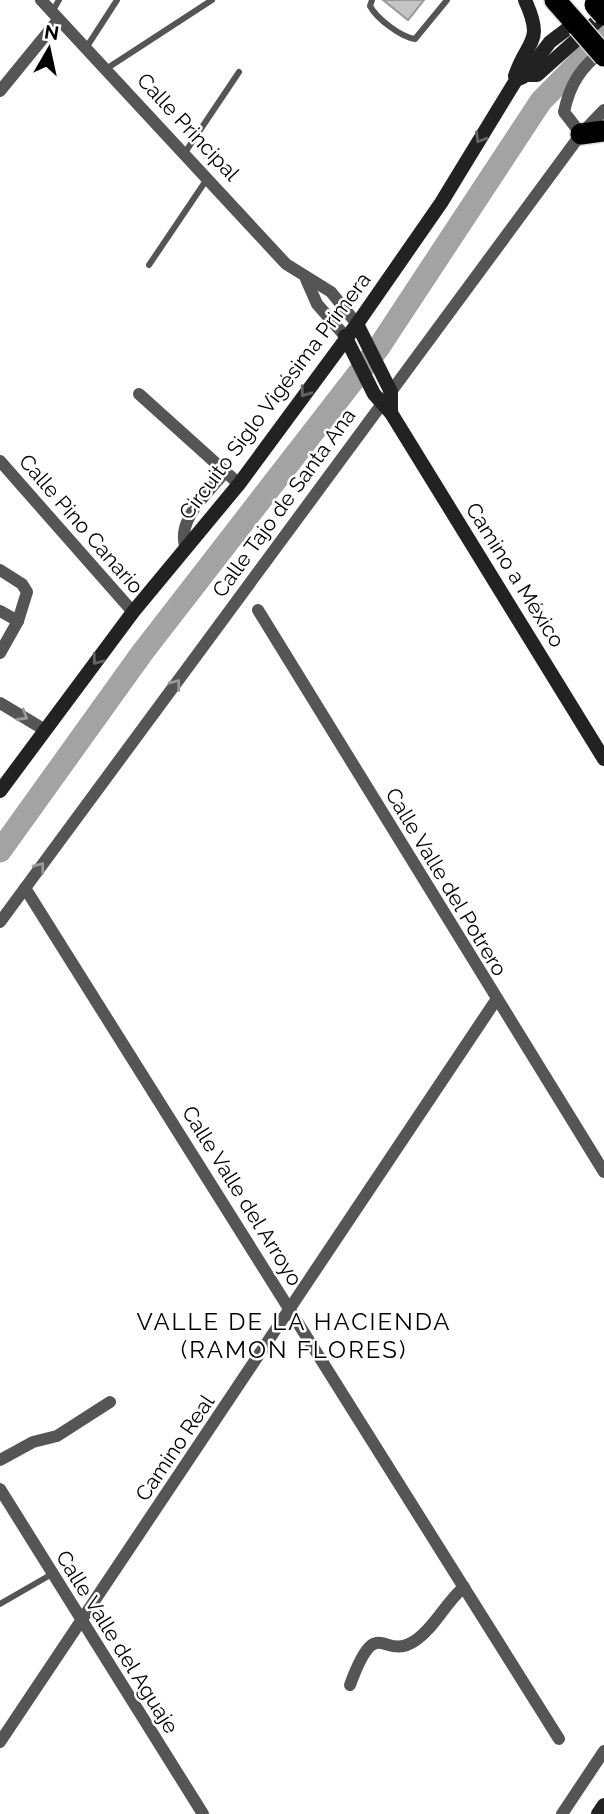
<svg xmlns="http://www.w3.org/2000/svg" width="604" height="1814" viewBox="0 0 604 1814" font-family="Raleway,sans-serif">
<rect width="100%" height="100%" fill="#fff"/>
<g fill="none" stroke-linecap="round" stroke-linejoin="round">
<polyline stroke="#a3a3a3" stroke-width="23" points="0,851 142,653 379,347 541,101 604,37"/>
</g>
<polygon fill="#c4c4c4" stroke="#999" stroke-width="2" points="383,0 424,0 408,20"/>
<g fill="none" stroke-linecap="round" stroke-linejoin="round">
<g stroke="#dbdbdb" stroke-width="24">
<g id="highway">
<polyline points="555,0 578,26"/>
<polyline points="581,134 604,131"/>
</g>
</g>
<g stroke="#555" stroke-width="6">
<path d="M372 0 370 6C377 19 401 37 415 39L447 0"/>
<polyline points="52,12 59,0"/>
<polyline points="86,48 117,0"/>
<polyline points="106,69 212,0"/>
<polyline points="184,154 239,72"/>
<polyline points="149,265 207,179"/>
<polyline points="0,1604 52,1574"/>
</g>
<g stroke="#555" stroke-width="12">
<polyline points="41,0 286,264 331,292 357,324"/>
<polyline points="0,91 58,20"/>
<path d="M581 134 564 112C570 83 581 68 604 49"/>
<polyline points="306,279 317,304 345,336"/>
<polyline points="139,394 239,484"/>
<polyline points="0,461 133,612"/>
<path d="M186 549C175 520 208 493 225 472"/>
<polyline points="0,570 22,584 27,592 18,621 0,653"/>
<polyline points="258,610 604,1172"/>
<polyline points="0,611 18,621"/>
<polyline points="0,703 45,730"/>
<polyline points="25,888 559,1739"/>
<polyline points="0,922 581,134 604,110"/>
<polyline points="0,1460 33,1442 57,1436 110,1402"/>
<polyline points="0,1489 203,1814"/>
<path d="M350 1685C378 1609 382 1664 416 1640 435 1627 446 1602 464 1587"/>
<polyline points="0,1742 496,1000"/>
<polyline points="562,1814 604,1751"/>
</g>
<g stroke="#222" stroke-width="14">
<polyline points="520,75 537,75 604,15"/>
<path d="M515 76C527 39 545 44 525 0"/>
<polyline points="357,324 391,392 391,413"/>
<polyline points="345,336 374,394 391,413 604,759"/>
<polyline points="0,791 133,612 239,484 357,324 441,203 516,80 523,77 550,42 575,23"/>
<polyline points="598,1814 604,1805"/>
</g>
<use href="#highway" stroke="#000" stroke-width="21"/>
<g stroke="#dbdbdb" stroke-width="24" stroke-linecap="butt">
<g id="highway-bridge">
<polyline points="595,5 604,15"/>
<polyline points="578,26 604,56"/>
</g>
</g>
<use href="#highway-bridge" stroke="#000" stroke-width="21"/>
</g>
<defs><path id="oneway-chevron" d="M-2-3.5L2.5 0L-2 3.5" fill="none" stroke-width="1.6" stroke-linecap="round" stroke-linejoin="round" transform="scale(1.75)"/></defs>
<g stroke="#646464">
<use href="#oneway-chevron" transform="translate(480 138) rotate(121)"/>
<use href="#oneway-chevron" transform="translate(305 392) rotate(126)"/>
<use href="#oneway-chevron" transform="translate(97 660) rotate(127)"/>
</g>
<g stroke="#999">
<use href="#oneway-chevron" transform="translate(176 684) rotate(-53)"/>
<use href="#oneway-chevron" transform="translate(23 716) rotate(31)"/>
<use href="#oneway-chevron" transform="translate(40 867) rotate(-53)"/>
</g>
<g text-anchor="middle" stroke-width="5" stroke-linejoin="round" paint-order="stroke">
<g font-size="21" fill="#000" stroke="#fff">
<text transform="translate(188 127) rotate(47)" y="7">Calle Principal</text>
<text transform="translate(275 396) rotate(-53)" y="7">Circuito Siglo Vigésima Primera</text>
<text transform="translate(284 503) rotate(-54)" y="7">Calle Tajo de Santa Ana</text>
<text transform="translate(81 524) rotate(49)" y="7">Calle Pino Canario</text>
<text transform="translate(515 575) rotate(58)" y="7">Camino a México</text>
<text transform="translate(446 882) rotate(59)" y="7">Calle Valle del Potrero</text>
<text transform="translate(242 1196) rotate(58)" y="7">Calle Valle del Arroyo</text>
<text transform="translate(175 1448) rotate(-56)" y="7">Camino Real</text>
<text transform="translate(117 1642) rotate(58)" y="7">Calle Valle del Aguaje</text>
</g>
<g font-size="24" letter-spacing="2" fill="#000" stroke="#fff">
<text x="294" y="1330">VALLE DE LA HACIENDA<tspan x="294" dy="28">(RAMON FLORES)</tspan></text>
</g>
</g>
<g transform="translate(49 49) rotate(9)" stroke="#ffffff" stroke-width="5" paint-order="stroke">
<path d="M0-5L12 26L0 18L-12 26Z" fill="#000000"/>
<text y="-10" font-size="19" font-weight="bold" text-anchor="middle" fill="#000000">N</text>
</g>
</svg>
